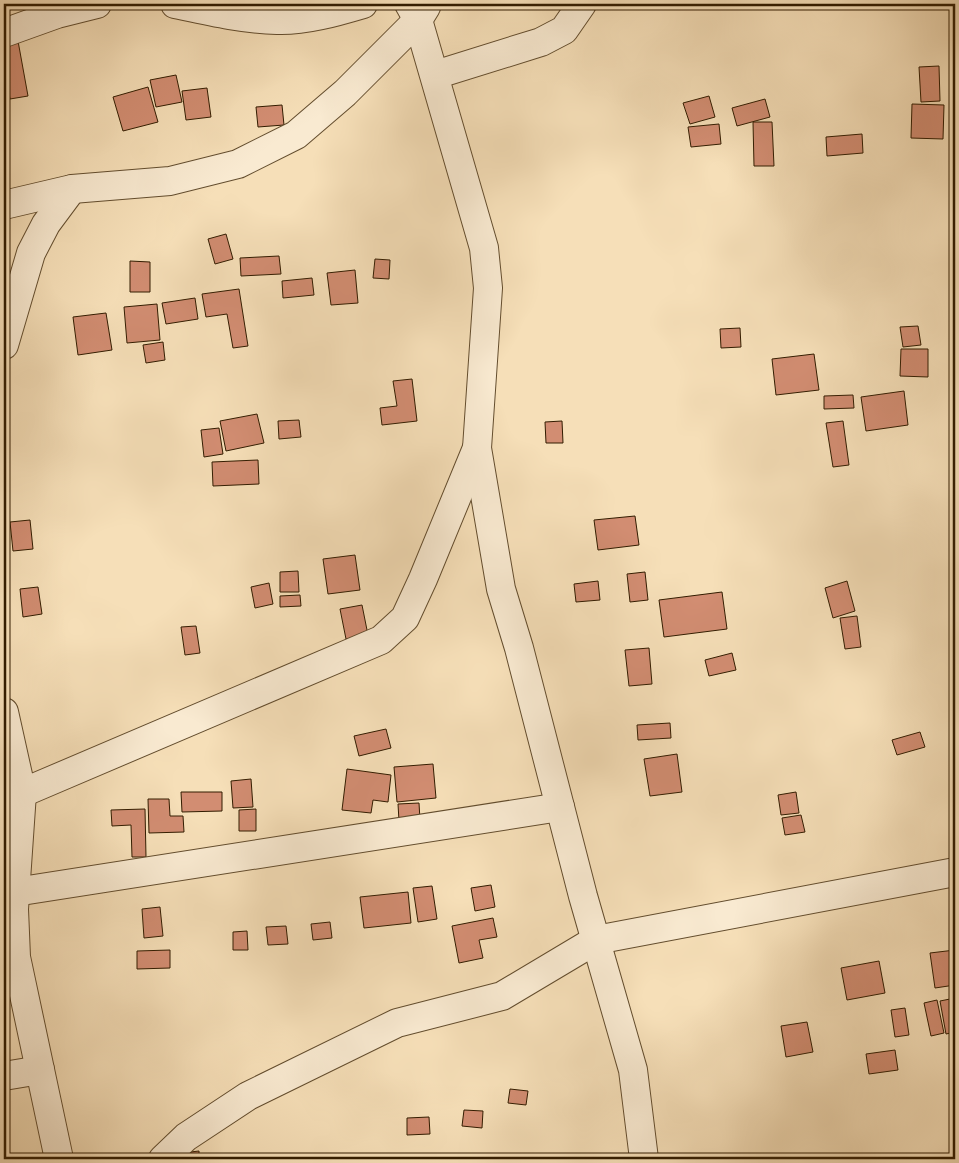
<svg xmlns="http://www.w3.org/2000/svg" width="959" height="1163" viewBox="0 0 959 1163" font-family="Cardo,serif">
<rect width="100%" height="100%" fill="#f6dfb8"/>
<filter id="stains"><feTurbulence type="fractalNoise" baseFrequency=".004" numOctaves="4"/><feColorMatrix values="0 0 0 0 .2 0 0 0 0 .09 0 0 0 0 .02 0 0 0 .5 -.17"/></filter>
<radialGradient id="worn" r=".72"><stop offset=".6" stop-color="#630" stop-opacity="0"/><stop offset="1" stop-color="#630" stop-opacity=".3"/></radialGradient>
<g fill="#d28d72" stroke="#321c00">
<polygon points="18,41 28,96 10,99 4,65 4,44"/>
<polygon points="939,66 940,101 921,102 919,67"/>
<polygon points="176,75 182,102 156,107 150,80"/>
<polygon points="148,87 158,122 123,131 113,97"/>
<polygon points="207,88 211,117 186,120 182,91"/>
<polygon points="709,96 715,117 690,124 683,103"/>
<polygon points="765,99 770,117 737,126 732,108"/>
<polygon points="912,104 944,105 943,139 911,138"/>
<polygon points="282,105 284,125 258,127 256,107"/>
<polygon points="753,122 772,122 774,166 754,166"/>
<polygon points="719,124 721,144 691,147 688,127"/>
<polygon points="862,134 863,153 827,156 826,137"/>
<polygon points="226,234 233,259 215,264 208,239"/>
<polygon points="279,256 281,274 241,276 240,258"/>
<polygon points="375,259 390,260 389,279 373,278"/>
<polygon points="130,261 150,262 150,292 130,292"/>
<polygon points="355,270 358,303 331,305 327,273"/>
<polygon points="312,278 314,295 283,298 282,281"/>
<polygon points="239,289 248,346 233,348 227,314 206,317 202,294"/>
<polygon points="195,298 198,319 166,324 162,303"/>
<polygon points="157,304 160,340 127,343 124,307"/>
<polygon points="106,313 112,350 78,355 73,317"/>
<polygon points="918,326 921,345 903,347 900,327"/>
<polygon points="740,328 741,347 721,348 720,329"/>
<polygon points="163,342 165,360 146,363 143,345"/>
<polygon points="901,349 928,349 928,377 900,376"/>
<polygon points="814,354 819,390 776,395 772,359"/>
<polygon points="412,379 417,421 382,425 380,408 397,406 393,381"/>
<polygon points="904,391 908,425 866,431 861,397"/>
<polygon points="853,395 854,408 824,409 824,396"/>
<polygon points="257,414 264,443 226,451 220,421"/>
<polygon points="299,420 301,437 279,439 278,421"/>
<polygon points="562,421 563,443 546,443 545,422"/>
<polygon points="843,421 849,465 833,467 826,423"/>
<polygon points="219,428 223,454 204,457 201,430"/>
<polygon points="258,460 259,484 213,486 212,462"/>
<polygon points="635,516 639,545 598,550 594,520"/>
<polygon points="30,520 33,549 13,551 10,522"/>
<polygon points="355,555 360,590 328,594 323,559"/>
<polygon points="298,571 299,592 280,592 280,572"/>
<polygon points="645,572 648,600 630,602 627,574"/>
<polygon points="598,581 600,600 576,602 574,584"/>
<polygon points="847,581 855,611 833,618 825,588"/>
<polygon points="269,583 273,604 255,608 251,587"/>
<polygon points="38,587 42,614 23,617 20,589"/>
<polygon points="722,592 727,629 664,637 659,600"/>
<polygon points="300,595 301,606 280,607 280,596"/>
<polygon points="362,605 368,635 346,639 340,609"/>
<polygon points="857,616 861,647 845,649 840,618"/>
<polygon points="196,626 200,653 185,655 181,627"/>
<polygon points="649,648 652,684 629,686 625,650"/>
<polygon points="732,653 736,670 709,676 705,660"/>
<polygon points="670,723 671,738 638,740 637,725"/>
<polygon points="386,729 391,748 359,756 354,736"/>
<polygon points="920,732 925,747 897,755 892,740"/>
<polygon points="677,754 682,792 650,796 644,759"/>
<polygon points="433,764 436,798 397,802 394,767"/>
<polygon points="347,769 391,775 388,802 373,800 371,813 342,810"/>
<polygon points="251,779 253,807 233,808 231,781"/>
<polygon points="181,792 222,792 222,811 182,812"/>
<polygon points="796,792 799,813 781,815 778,795"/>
<polygon points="148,799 169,799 170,816 183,816 184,832 149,833"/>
<polygon points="419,803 420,820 399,821 398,804"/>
<polygon points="145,809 146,857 132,857 131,825 112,826 111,810"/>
<polygon points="256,809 256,831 239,831 239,810"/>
<polygon points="801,815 805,832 785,835 782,818"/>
<polygon points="491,885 495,907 475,911 471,888"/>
<polygon points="432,886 437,919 418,922 413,888"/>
<polygon points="408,892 411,923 364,928 360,897"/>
<polygon points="160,907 163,936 144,938 142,909"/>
<polygon points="493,918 497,937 479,940 483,958 459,963 452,926"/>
<polygon points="330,922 332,938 313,940 311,924"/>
<polygon points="286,926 288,944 268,945 266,927"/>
<polygon points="247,931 248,950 233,950 233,932"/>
<polygon points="170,950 170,968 137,969 137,951"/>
<polygon points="955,950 955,985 935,988 930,953"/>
<polygon points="879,961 885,993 847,1000 841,968"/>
<polygon points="955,998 955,1032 946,1034 940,1001"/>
<polygon points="937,1000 944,1033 931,1036 924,1003"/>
<polygon points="905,1008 909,1035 895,1037 891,1010"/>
<polygon points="807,1022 813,1052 786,1057 781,1026"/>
<polygon points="895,1050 898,1070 869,1074 866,1054"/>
<polygon points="510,1089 528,1091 526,1105 508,1103"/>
<polygon points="464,1110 483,1111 482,1128 462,1126"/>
<polygon points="429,1117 430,1134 407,1135 407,1118"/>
<polygon points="199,1151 199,1159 183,1159 182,1153"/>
</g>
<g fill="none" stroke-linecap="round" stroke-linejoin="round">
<g stroke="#634d2e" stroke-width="30">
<g id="minor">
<path d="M175 4C208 11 242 19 277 20 305 21 336 12 363 4"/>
<polyline points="409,4 418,20 484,248 488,288 477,448 501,589 519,648 583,896 633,1070 644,1159"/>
<polyline points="4,33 57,14 97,4"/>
<polyline points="435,75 541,42 564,30 582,4"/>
<polyline points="4,205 72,189 170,181 238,164 296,135 345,93 418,20 426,7"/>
<polyline points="4,345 31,253 46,224 72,189"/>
<polyline points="4,712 22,793 14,909 16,957 59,1159"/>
<polyline points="22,793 381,640 405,618 423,579 477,448"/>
<polyline points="15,892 560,807"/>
<polyline points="4,1076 40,1070"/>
<polyline points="163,1159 186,1137 248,1096 397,1023 502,996 596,940 955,872"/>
</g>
</g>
<use href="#minor" stroke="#f9ead1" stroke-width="28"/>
</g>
<rect width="959" height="1163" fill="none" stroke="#f6dfb8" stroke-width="20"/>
<rect x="5" y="5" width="949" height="1153" fill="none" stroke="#321c00" stroke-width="2.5"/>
<rect x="10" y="10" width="939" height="1143" fill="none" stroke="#321c00"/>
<rect width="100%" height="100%" filter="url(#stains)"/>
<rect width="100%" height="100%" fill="url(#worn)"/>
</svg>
